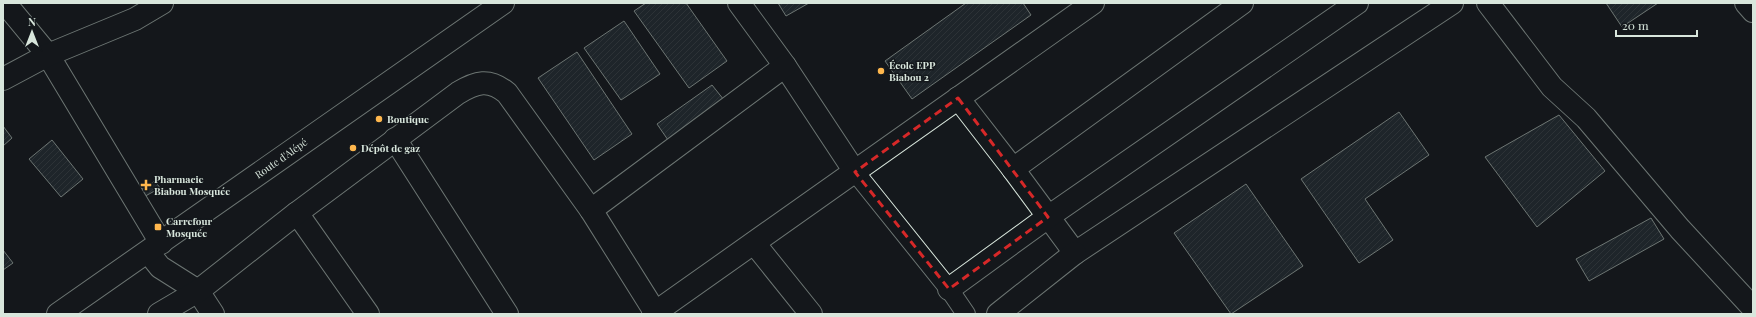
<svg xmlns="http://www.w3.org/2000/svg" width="1756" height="317" viewBox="0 0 1756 317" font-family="'Playfair Display',serif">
<defs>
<pattern id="building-hatch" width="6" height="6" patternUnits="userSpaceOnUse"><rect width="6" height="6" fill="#2c363c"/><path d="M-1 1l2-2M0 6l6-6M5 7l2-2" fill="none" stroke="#4a5358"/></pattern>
</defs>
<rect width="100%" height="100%" fill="#14181c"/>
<g fill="url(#building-hatch)" stroke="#d8e6dc">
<polygon points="646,3 686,3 727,61 689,88 634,11"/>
<polygon points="778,3 809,3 786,16"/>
<polygon points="966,3 1023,3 1031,15 912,99 885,61"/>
<polygon points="1606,3 1658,3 1622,27"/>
<polygon points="624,21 660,74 621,100 584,48"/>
<polygon points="577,52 632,134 594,160 538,78"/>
<polygon points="712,85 724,100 668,140 657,124"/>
<polygon points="1399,112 1429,155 1365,199 1393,240 1359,263 1301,179"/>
<polygon points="1559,115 1605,171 1537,227 1485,157"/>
<polygon points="3,126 12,138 3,146"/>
<polygon points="52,140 83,179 61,197 29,159"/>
<polygon points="155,181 160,188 140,199 136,193"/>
<polygon points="1246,184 1303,266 1231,314 1174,233"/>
<polygon points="1651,218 1664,239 1589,281 1576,259"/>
<polygon points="3,250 13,263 3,270"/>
</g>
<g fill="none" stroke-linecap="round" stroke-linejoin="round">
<g stroke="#d8e6dc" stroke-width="20">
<polyline id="pedestrian" points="855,172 949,289 966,314"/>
</g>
<g stroke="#d8e6dc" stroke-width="24">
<g id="minor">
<polyline points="5,3 48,55 161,243"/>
<polyline points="739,3 785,66 855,172"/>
<polyline points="1488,3 1552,87 1586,118 1680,229 1753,308"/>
<polyline points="1746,3 1753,11"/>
<polyline points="3,79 48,55 135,19 162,3"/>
<polyline points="958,98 1013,169 1075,253 1452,3"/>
<polyline points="395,139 507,314"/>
<polyline points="1013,169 1242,3"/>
<polyline points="591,210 785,66"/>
<polyline points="297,213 368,314"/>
<polyline points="754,243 811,314"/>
<polyline points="148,252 160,267 198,291 213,314"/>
<polyline points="949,289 1048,217 1357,3"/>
<path d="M159 314 198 291 297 213 458 93C476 82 489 78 507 93L591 210 655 312"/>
<polyline points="653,314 1093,3"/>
<polyline points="998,314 1075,253"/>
</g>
</g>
<g stroke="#d8e6dc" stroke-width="24">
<g id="secondary">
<path id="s1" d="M58 314 503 3"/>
</g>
</g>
<use href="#pedestrian" stroke="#14181c" stroke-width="18"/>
<use href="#minor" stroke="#14181c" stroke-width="22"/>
<use href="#secondary" stroke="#14181c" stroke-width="22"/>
</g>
<path d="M0 0H1756V317H0ZM958 98 1048 217 949 289 855 172Z" fill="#14181c" fill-opacity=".55" fill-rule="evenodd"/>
<path fill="none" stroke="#d62828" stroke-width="3" stroke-dasharray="8 5" stroke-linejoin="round" d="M958 98 1048 217 949 289 855 172Z"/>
<g fill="#ffb74d" stroke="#14181c" stroke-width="1.5">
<circle cx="881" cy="71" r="4"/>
<circle cx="379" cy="119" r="4"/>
<circle cx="353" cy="148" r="4"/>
<path d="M144 179h4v4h4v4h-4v4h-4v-4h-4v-4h4z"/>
<rect x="154" y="223" width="8" height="8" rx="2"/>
</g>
<g text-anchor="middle" stroke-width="3" stroke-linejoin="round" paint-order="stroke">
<g font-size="10" font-weight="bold" fill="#d8e6dc" stroke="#14181c" text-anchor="start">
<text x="889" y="69">École EPP<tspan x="889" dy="12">Biabou 2</tspan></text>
<text x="387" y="123">Boutique</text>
<text x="361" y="152">Dépôt de gaz</text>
<text x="154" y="183">Pharmacie<tspan x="154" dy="12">Biabou Mosquée</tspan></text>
<text x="166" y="225">Carrefour<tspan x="166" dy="12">Mosquée</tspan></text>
</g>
<g font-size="10" fill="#d8e6dc" stroke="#14181c">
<text dy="4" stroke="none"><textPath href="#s1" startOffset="272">Route d'Alépé</textPath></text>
</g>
</g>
<rect width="1756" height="317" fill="none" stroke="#d8e6dc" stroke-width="8"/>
<g transform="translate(32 32)" stroke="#14181c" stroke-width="3" paint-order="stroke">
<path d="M0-3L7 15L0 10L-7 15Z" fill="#d8e6dc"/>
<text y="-6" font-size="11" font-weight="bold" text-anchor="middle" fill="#d8e6dc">N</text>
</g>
<path d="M1616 30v6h81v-6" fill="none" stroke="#d8e6dc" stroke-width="2"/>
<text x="1622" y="30" font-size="12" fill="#d8e6dc" stroke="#14181c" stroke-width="3" paint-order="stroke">20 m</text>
</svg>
